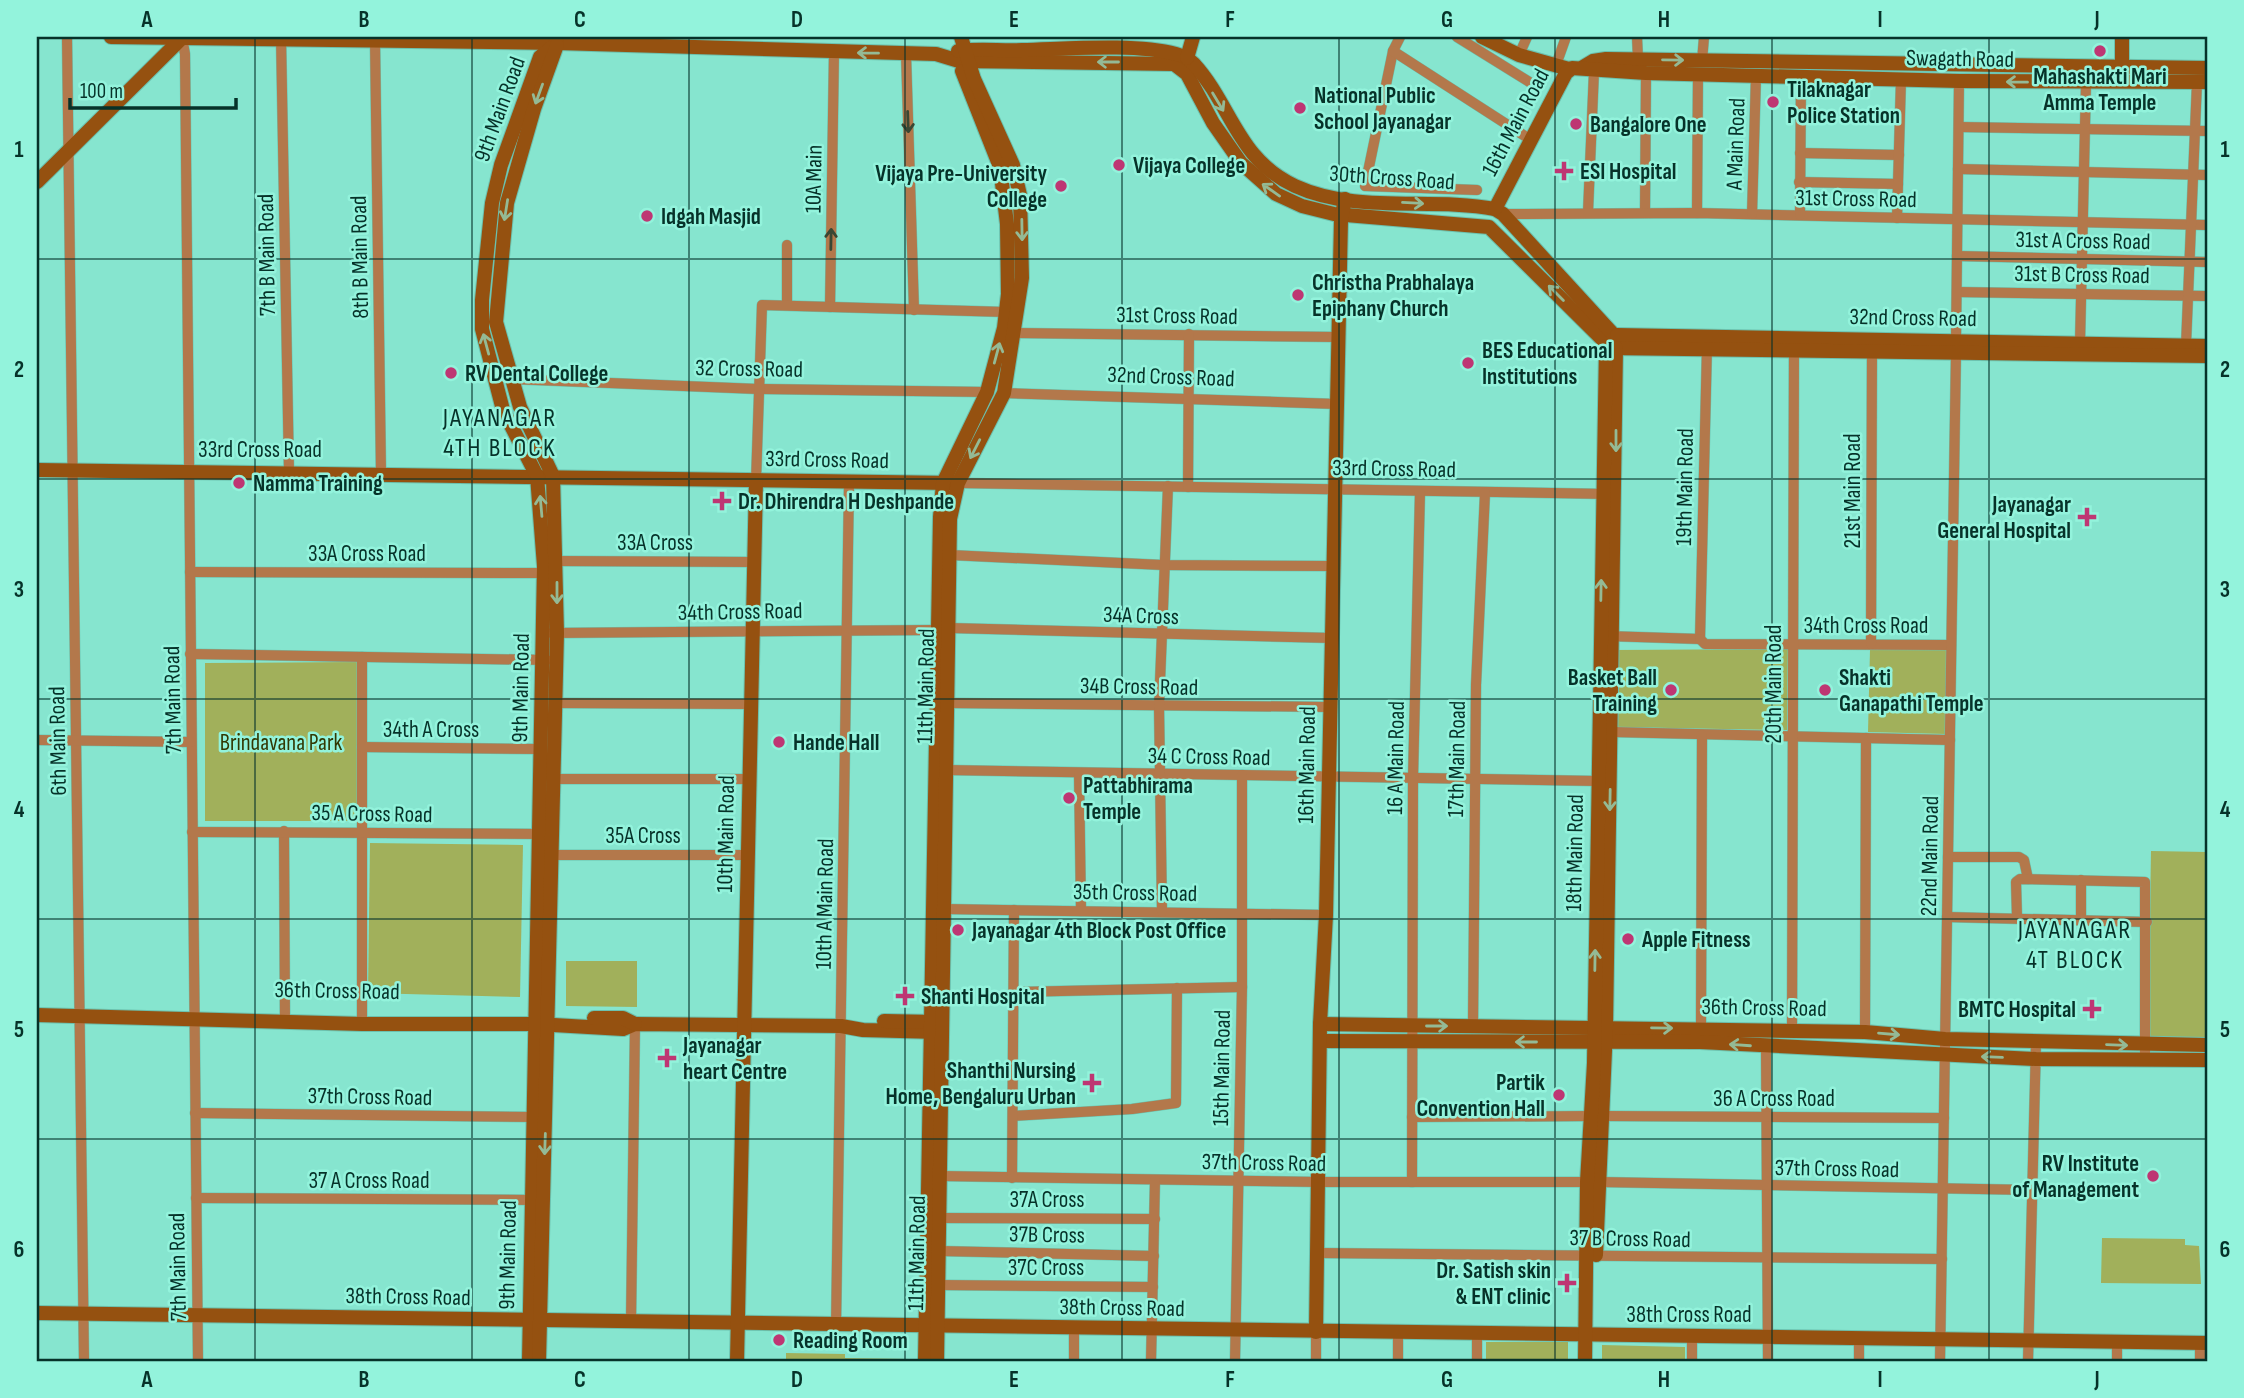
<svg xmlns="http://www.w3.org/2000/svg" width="2244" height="1398" viewBox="0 0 2244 1398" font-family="'Sofia Sans Condensed',sans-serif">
<rect width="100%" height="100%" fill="#86e5cf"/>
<g fill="#a1b05b">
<polygon points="1788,649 1787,730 1612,727 1614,650"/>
<polygon points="1946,649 1946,734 1868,732 1870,650"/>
<polygon points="357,662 357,821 205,821 205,663"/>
<polygon points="370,843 523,845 520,997 368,993"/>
<polygon points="2151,851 2207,852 2207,1038 2148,1037"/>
<polygon points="566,961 637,961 637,1007 566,1006"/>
<polygon points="2102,1238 2185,1239 2185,1245 2199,1246 2201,1284 2101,1283"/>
<rect x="1486" y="1342" width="82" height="19"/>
<polygon points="1602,1345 1685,1347 1685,1361 1602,1361"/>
<polygon points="786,1353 845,1354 845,1358 910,1359 910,1361 786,1361"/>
</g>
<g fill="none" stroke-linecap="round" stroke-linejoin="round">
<g stroke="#6cc1ae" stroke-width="11">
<g id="street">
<polyline points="67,37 84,1361"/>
<polyline points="281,37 289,472"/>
<polyline points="1400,37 1393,51 1365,186 1477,190"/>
<polyline points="1457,37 1531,83"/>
<polyline points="1637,37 1638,59"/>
<polyline points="182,38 185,54 198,1361"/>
<polyline points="375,41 381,473"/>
<polyline points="1393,51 1531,140"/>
<polyline points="906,54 914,310"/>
<polyline points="1519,55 1527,37"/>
<polyline points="1702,61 1704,37"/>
<polyline points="1556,65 1566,37"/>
<polyline points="1959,127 2207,131"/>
<polyline points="1800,153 1899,155"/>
<polyline points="1958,169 2207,175"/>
<polyline points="1799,182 1898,184"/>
<polyline points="1588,212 1594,71"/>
<polyline points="1645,212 1646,73"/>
<polyline points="1697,213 1698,73"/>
<polyline points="1503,214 1697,213 2207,225"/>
<polyline points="1752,214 1756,75"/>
<polyline points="1800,215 1801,76"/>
<polyline points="1897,218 1901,79"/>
<polyline points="787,245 787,305"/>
<polyline points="1957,256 2207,262"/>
<polyline points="1957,292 2207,296"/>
<polyline points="830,307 834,52"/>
<polyline points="1015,333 1338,337"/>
<polyline points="1956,340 1959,81"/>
<polyline points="2080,343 2086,83"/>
<polyline points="2186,345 2197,82"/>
<polyline points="511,379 758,389 987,392"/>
<polyline points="1004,393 1337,404"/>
<polyline points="756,481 762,305 1006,312"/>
<polyline points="958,483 1608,494"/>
<polyline points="1188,487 1189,334"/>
<polyline points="950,555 1163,565 1333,566"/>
<polyline points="556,561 754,562"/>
<polyline points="190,572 544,573"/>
<polyline points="949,628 1332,638"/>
<polyline points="551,633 938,630"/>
<polyline points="1606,636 1700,639"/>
<polyline points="1700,639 1707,346"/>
<polyline points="1700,639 1705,644 1951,645"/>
<polyline points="1871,644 1872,346"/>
<polyline points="190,654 547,660"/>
<polyline points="362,657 362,1024"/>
<polyline points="554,703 751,704"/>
<polyline points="947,703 1330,707"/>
<polyline points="1612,732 1950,740"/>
<polyline points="37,740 191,742"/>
<polyline points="362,747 541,749"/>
<polyline points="946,770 1598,781"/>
<polyline points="1079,773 1081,911"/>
<polyline points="552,779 749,779"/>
<polyline points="284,831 285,1022"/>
<polyline points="192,832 545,834"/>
<polyline points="548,855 747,855"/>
<polyline points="1948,857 2019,857 2024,860 2028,879"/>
<polyline points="2081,880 2081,919"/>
<polyline points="944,909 1326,915"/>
<polyline points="1162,912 1159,706 1168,486"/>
<polyline points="1947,917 2147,922"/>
<polyline points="2017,917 2016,882 2020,879 2145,882 2145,1060"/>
<polyline points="1013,992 1242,987"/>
<polyline points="1473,1026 1476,685 1485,493"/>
<polyline points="1701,1029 1702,735"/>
<polyline points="1792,1031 1794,344"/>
<polyline points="1865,1032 1866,738"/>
<polyline points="1766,1047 1768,1361"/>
<polyline points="195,1113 538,1117"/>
<polyline points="1013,1116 1132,1109 1176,1103 1177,988"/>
<polyline points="1604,1116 1944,1118"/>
<polyline points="1412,1117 1593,1116"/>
<polyline points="940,1176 1320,1182 1587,1182"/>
<polyline points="1012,1178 1014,910"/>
<polyline points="1412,1182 1413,778 1420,492"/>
<polyline points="1599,1182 2032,1190"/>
<polyline points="196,1198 536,1200"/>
<polyline points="940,1218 1155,1219"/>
<polyline points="939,1251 1154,1256"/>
<polyline points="1318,1253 1942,1259"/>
<polyline points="938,1285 1153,1287"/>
<polyline points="631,1322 635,1024"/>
<polyline points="836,1326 849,483"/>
<polyline points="1477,1335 1477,1361"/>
<polyline points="1859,1337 1859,1361"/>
<polyline points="1692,1338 1692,1361"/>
<polyline points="2117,1342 2117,1361"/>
<polyline points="1074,1361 1074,1329"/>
<polyline points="1151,1361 1155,1180"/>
<polyline points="1235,1361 1242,987 1242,775"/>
<polyline points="1316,1361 1316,1332"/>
<polyline points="1398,1361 1398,1333"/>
<polyline points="1940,1361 1956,352"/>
<polyline points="2028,1361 2036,1042"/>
<polyline points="2200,1361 2200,1343"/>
</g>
</g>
<g stroke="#6cc1ae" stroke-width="16">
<g id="secondary">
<polyline points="111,37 557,43 936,54 959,61 1174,64 1187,74 1213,123 1241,163 1276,194 1302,206 1334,214 1489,227 1604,341"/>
<polyline points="1482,37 1519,55 1569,69"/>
<path d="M958 51C979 48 1001 51 1022 50 1066 49 1135 43 1176 54 1184 56 1189 59 1194 64 1232 106 1237 159 1295 186 1356 214 1430 197 1495 209L1503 214 1612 333"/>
<polyline points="1187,58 1193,37"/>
<polyline points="1583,67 1593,61 1606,59 2207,68"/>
<polyline points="2122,75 2122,37"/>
<polyline points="37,182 183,37"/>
<polyline points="1495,209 1566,73 1572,68 1646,73 1959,81 2207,82"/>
<polyline points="1617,335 2207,346"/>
<polyline points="1608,348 2207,356"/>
<polyline points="37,470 952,483"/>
<polyline points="37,1015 362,1024 536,1024 623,1029 635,1024 841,1026 863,1030 937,1032"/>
<polyline points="594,1018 623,1018 635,1024"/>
<polyline points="884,1021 937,1022"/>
<polyline points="1320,1024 1865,1032 1945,1039 2207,1045"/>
<polyline points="1320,1041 1700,1042 2036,1059 2207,1060"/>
<polyline points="1596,1255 1606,1028 1616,348"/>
<polyline points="37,1313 2207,1343"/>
<polyline points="1316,1332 1320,1024 1326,915 1341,220 1345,199"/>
<polyline points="529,1361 544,566 537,476 503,410 482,329 482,300 492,203 501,165 540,57 557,43"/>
<polyline points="539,1361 557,633 553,476 520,407 496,322 507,203 534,109 557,45"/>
<polyline points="737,1361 756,481"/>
<polyline points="925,1361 940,517 943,483 987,392 1004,328 1008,294 1007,224 1000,167 962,71"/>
<polyline points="937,1361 950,519 958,483 1004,393 1022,278 1020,195 1013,165 974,79 961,37"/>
<polyline points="1585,1361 1587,1182 1594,1063 1606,346"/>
</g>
</g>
<use href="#street" stroke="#b3784b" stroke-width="10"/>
<use href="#secondary" stroke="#955110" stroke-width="14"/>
</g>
<defs><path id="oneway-shaft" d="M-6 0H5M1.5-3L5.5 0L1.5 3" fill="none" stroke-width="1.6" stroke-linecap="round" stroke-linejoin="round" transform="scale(1.75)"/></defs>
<g stroke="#94ba95">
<use href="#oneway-shaft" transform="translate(868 53) rotate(-179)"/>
<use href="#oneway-shaft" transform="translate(1673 60) rotate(1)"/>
<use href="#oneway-shaft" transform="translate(1108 62) rotate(-180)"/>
<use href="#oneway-shaft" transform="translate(2017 82) rotate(-179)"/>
<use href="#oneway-shaft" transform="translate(539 94) rotate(110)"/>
<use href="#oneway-shaft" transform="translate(1218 102) rotate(59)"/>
<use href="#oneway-shaft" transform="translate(1271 190) rotate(-145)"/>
<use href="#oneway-shaft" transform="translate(1413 203) rotate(3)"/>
<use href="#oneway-shaft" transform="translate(506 210) rotate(99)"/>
<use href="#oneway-shaft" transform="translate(1022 230) rotate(89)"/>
<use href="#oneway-shaft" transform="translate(1556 293) rotate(-135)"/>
<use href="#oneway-shaft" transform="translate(486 344) rotate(-105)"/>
<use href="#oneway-shaft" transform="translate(997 353) rotate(-75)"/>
<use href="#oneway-shaft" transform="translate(1616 441) rotate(90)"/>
<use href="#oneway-shaft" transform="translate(975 449) rotate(117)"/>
<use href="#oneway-shaft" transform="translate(541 506) rotate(-95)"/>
<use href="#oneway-shaft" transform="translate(1601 590) rotate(-89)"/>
<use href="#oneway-shaft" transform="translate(557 593) rotate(90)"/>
<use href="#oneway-shaft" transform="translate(1610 800) rotate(91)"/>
<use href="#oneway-shaft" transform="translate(1595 960) rotate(-89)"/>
<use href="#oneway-shaft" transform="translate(1437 1026)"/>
<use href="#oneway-shaft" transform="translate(1662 1028) rotate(1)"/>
<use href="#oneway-shaft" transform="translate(1889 1034) rotate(5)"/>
<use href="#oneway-shaft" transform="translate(1526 1042) rotate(-180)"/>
<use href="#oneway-shaft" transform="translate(1740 1045) rotate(-176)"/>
<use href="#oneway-shaft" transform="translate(2117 1045) rotate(2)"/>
<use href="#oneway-shaft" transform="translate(1992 1057) rotate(-178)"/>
<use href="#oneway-shaft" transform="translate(545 1144) rotate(92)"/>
</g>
<g stroke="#3a4733">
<use href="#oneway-shaft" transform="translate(908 122) rotate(88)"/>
<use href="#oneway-shaft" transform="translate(831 239) rotate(-89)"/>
</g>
<path fill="none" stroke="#063229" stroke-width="2" stroke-opacity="0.55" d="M255 37V1361M472 37V1361M689 37V1361M905 37V1361M1122 37V1361M1339 37V1361M1555 37V1361M1772 37V1361M1989 37V1361M37 259H2207M37 479H2207M37 699H2207M37 919H2207M37 1139H2207"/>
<g fill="#be3673" stroke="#93f3dc" stroke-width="2.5">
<circle cx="2100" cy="51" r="7"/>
<circle cx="1773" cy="102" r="7"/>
<circle cx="1300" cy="108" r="7"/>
<circle cx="1576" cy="124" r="7"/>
<circle cx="1119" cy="165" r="7"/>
<path d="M1560.5 160.5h7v7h7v7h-7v7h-7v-7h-7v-7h7z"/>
<circle cx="1061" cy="186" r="7"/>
<circle cx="647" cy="216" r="7"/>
<circle cx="1298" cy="295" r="7"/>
<circle cx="1468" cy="363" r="7"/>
<circle cx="451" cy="373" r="7"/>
<circle cx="239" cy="483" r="7"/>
<path d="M718.5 490.5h7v7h7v7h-7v7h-7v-7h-7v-7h7z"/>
<path d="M2083.5 506.5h7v7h7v7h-7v7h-7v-7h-7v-7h7z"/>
<circle cx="1671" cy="690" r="7"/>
<circle cx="1825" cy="690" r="7"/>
<circle cx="779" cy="742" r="7"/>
<circle cx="1069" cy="798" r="7"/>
<circle cx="958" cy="930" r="7"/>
<circle cx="1628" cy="939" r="7"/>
<path d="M901.5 985.5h7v7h7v7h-7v7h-7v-7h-7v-7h7z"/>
<path d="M2088.5 998.5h7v7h7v7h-7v7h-7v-7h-7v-7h7z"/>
<path d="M663.5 1047.5h7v7h7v7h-7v7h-7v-7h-7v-7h7z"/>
<path d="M1088.5 1072.5h7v7h7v7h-7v7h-7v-7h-7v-7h7z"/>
<circle cx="1559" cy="1095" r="7"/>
<circle cx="2153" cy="1176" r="7"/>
<path d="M1563.5 1272.5h7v7h7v7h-7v7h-7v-7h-7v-7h7z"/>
<circle cx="779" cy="1340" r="7"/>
</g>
<g text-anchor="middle" stroke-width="5" stroke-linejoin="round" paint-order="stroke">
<g font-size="23" fill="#063229" stroke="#93f3dc">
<text transform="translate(1960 58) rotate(1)" y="8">Swagath Road</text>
<text transform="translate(499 109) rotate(-70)" y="8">9th Main Road</text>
<text transform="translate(1515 122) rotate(-62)" y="8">16th Main Road</text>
<text transform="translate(1735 144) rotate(-88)" y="8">A Main Road</text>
<text transform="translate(1392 177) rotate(4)" y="8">30th Cross Road</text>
<text transform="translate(813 179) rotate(-89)" y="8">10A Main</text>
<text transform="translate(1856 198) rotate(1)" y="8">31st Cross Road</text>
<text transform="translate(2083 240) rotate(1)" y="8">31st A Cross Road</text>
<text transform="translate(266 255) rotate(-91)" y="8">7th B Main Road</text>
<text transform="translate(359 257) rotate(-91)" y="8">8th B Main Road</text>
<text transform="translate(2082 274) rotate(1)" y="8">31st B Cross Road</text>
<text transform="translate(1177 315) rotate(1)" y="8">31st Cross Road</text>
<text transform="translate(1913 317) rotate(1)" y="8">32nd Cross Road</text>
<text transform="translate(749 368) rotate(1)" y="8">32 Cross Road</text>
<text transform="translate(1171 376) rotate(2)" y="8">32nd Cross Road</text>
<text x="260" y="457">33rd Cross Road</text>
<text transform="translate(827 459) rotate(1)" y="8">33rd Cross Road</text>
<text transform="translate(1394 468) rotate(1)" y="8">33rd Cross Road</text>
<text transform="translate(1684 487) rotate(-89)" y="8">19th Main Road</text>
<text transform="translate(1852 491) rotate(-90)" y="8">21st Main Road</text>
<text x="655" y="550">33A Cross</text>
<text x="367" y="561">33A Cross Road</text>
<text transform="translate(740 611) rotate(-1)" y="8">34th Cross Road</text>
<text transform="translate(1141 615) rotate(2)" y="8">34A Cross</text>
<text x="1866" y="633">34th Cross Road</text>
<text transform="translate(1773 684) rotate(-90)" y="8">20th Main Road</text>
<text transform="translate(925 686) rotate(-89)" y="8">11th Main Road</text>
<text transform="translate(1139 686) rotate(1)" y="8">34B Cross Road</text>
<text transform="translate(520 688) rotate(-89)" y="8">9th Main Road</text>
<text transform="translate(172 700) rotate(-91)" y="8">7th Main Road</text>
<text x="431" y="737">34th A Cross</text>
<text transform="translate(57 741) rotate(-91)" y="8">6th Main Road</text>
<text transform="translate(1209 756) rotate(1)" y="8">34 C Cross Road</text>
<text transform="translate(1395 758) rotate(-89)" y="8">16 A Main Road</text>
<text transform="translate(1456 759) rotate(-89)" y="8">17th Main Road</text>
<text transform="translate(1306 765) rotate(-89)" y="8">16th Main Road</text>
<text transform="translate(372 813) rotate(1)" y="8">35 A Cross Road</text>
<text transform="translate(725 834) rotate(-89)" y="8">10th Main Road</text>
<text x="643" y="843">35A Cross</text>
<text transform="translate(1574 853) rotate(-89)" y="8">18th Main Road</text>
<text transform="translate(1929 856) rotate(-89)" y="8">22nd Main Road</text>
<text transform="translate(1135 892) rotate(1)" y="8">35th Cross Road</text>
<text transform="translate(824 904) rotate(-89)" y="8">10th A Main Road</text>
<text transform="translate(337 990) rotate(1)" y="8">36th Cross Road</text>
<text transform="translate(1764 1007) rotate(1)" y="8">36th Cross Road</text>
<text transform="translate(1221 1068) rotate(-89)" y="8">15th Main Road</text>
<text transform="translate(370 1096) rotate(1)" y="8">37th Cross Road</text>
<text x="1774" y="1106">36 A Cross Road</text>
<text transform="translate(1264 1162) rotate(1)" y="8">37th Cross Road</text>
<text transform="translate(1837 1168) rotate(1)" y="8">37th Cross Road</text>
<text x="369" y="1188">37 A Cross Road</text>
<text x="1047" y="1207">37A Cross</text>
<text transform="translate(1047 1234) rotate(1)" y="8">37B Cross</text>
<text transform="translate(1630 1238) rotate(1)" y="8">37 B Cross Road</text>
<text transform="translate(916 1253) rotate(-89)" y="8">11th Main Road</text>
<text transform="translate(507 1255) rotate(-89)" y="8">9th Main Road</text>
<text transform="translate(177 1267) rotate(-91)" y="8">7th Main Road</text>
<text x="1046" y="1275">37C Cross</text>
<text transform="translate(408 1296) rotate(1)" y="8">38th Cross Road</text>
<text transform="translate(1122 1307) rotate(1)" y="8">38th Cross Road</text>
<text x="1689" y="1322">38th Cross Road</text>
</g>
<g font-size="23" font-weight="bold" fill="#063229" stroke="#93f3dc" text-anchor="start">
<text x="2100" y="84" text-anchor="middle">Mahashakti Mari<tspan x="2100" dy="26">Amma Temple</tspan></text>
<text x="1787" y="97">Tilaknagar<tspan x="1787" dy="26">Police Station</tspan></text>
<text x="1314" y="103">National Public<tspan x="1314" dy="26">School Jayanagar</tspan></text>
<text x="1590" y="132">Bangalore One</text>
<text x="1133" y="173">Vijaya College</text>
<text x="1580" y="179">ESI Hospital</text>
<text x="1047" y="181" text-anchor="end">Vijaya Pre-University<tspan x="1047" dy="26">College</tspan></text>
<text x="661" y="224">Idgah Masjid</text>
<text x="1312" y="290">Christha Prabhalaya<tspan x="1312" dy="26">Epiphany Church</tspan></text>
<text x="1482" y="358">BES Educational<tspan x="1482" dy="26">Institutions</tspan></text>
<text x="465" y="381">RV Dental College</text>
<text x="253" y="491">Namma Training</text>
<text x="738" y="509">Dr. Dhirendra H Deshpande</text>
<text x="2071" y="512" text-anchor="end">Jayanagar<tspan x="2071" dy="26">General Hospital</tspan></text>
<text x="1657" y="685" text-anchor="end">Basket Ball<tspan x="1657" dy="26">Training</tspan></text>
<text x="1839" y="685">Shakti<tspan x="1839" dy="26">Ganapathi Temple</tspan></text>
<text x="793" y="750">Hande Hall</text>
<text x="1083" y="793">Pattabhirama<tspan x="1083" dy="26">Temple</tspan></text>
<text x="972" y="938">Jayanagar 4th Block Post Office</text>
<text x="1642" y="947">Apple Fitness</text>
<text x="921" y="1004">Shanti Hospital</text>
<text x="2076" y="1017" text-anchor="end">BMTC Hospital</text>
<text x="683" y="1053">Jayanagar<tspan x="683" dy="26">heart Centre</tspan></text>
<text x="1076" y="1078" text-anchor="end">Shanthi Nursing<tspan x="1076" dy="26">Home, Bengaluru Urban</tspan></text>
<text x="1545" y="1090" text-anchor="end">Partik<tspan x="1545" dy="26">Convention Hall</tspan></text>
<text x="2139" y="1171" text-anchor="end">RV Institute<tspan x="2139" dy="26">of Management</tspan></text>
<text x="1551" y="1278" text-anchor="end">Dr. Satish skin<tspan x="1551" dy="26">&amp; ENT clinic</tspan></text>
<text x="793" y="1348">Reading Room</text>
</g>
<g font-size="23" fill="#323803" stroke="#93f3dc">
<text x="281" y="750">Brindavana Park</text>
</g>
<g font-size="26" letter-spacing="2" fill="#063229" stroke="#93f3dc">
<text x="500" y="426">JAYANAGAR<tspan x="500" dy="30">4TH BLOCK</tspan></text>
<text x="2075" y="938">JAYANAGAR<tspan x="2075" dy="30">4T BLOCK</tspan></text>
</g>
</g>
<rect width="2244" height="1398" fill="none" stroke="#93f3dc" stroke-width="77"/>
<path d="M70 98v10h166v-10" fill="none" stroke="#063229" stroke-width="3.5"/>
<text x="80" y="98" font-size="21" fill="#063229" stroke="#93f3dc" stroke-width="5" paint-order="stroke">100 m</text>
<rect x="38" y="38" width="2168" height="1322" fill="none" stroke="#063229" stroke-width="2.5"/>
<g font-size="23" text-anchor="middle" font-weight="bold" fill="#063229">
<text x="147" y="27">A</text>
<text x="364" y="27">B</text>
<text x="580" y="27">C</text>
<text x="797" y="27">D</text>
<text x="1014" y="27">E</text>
<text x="1230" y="27">F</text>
<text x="1447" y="27">G</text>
<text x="1664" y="27">H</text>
<text x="1880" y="27">I</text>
<text x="2097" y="27">J</text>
<text x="19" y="157">1</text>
<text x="2225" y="157">1</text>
<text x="19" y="377">2</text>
<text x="2225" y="377">2</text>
<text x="19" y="597">3</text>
<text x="2225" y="597">3</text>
<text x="19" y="817">4</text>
<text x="2225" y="817">4</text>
<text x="19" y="1037">5</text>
<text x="2225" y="1037">5</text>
<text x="19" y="1257">6</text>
<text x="2225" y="1257">6</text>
<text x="147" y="1387">A</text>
<text x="364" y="1387">B</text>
<text x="580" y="1387">C</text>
<text x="797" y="1387">D</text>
<text x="1014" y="1387">E</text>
<text x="1230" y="1387">F</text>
<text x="1447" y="1387">G</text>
<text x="1664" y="1387">H</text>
<text x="1880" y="1387">I</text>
<text x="2097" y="1387">J</text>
</g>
</svg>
